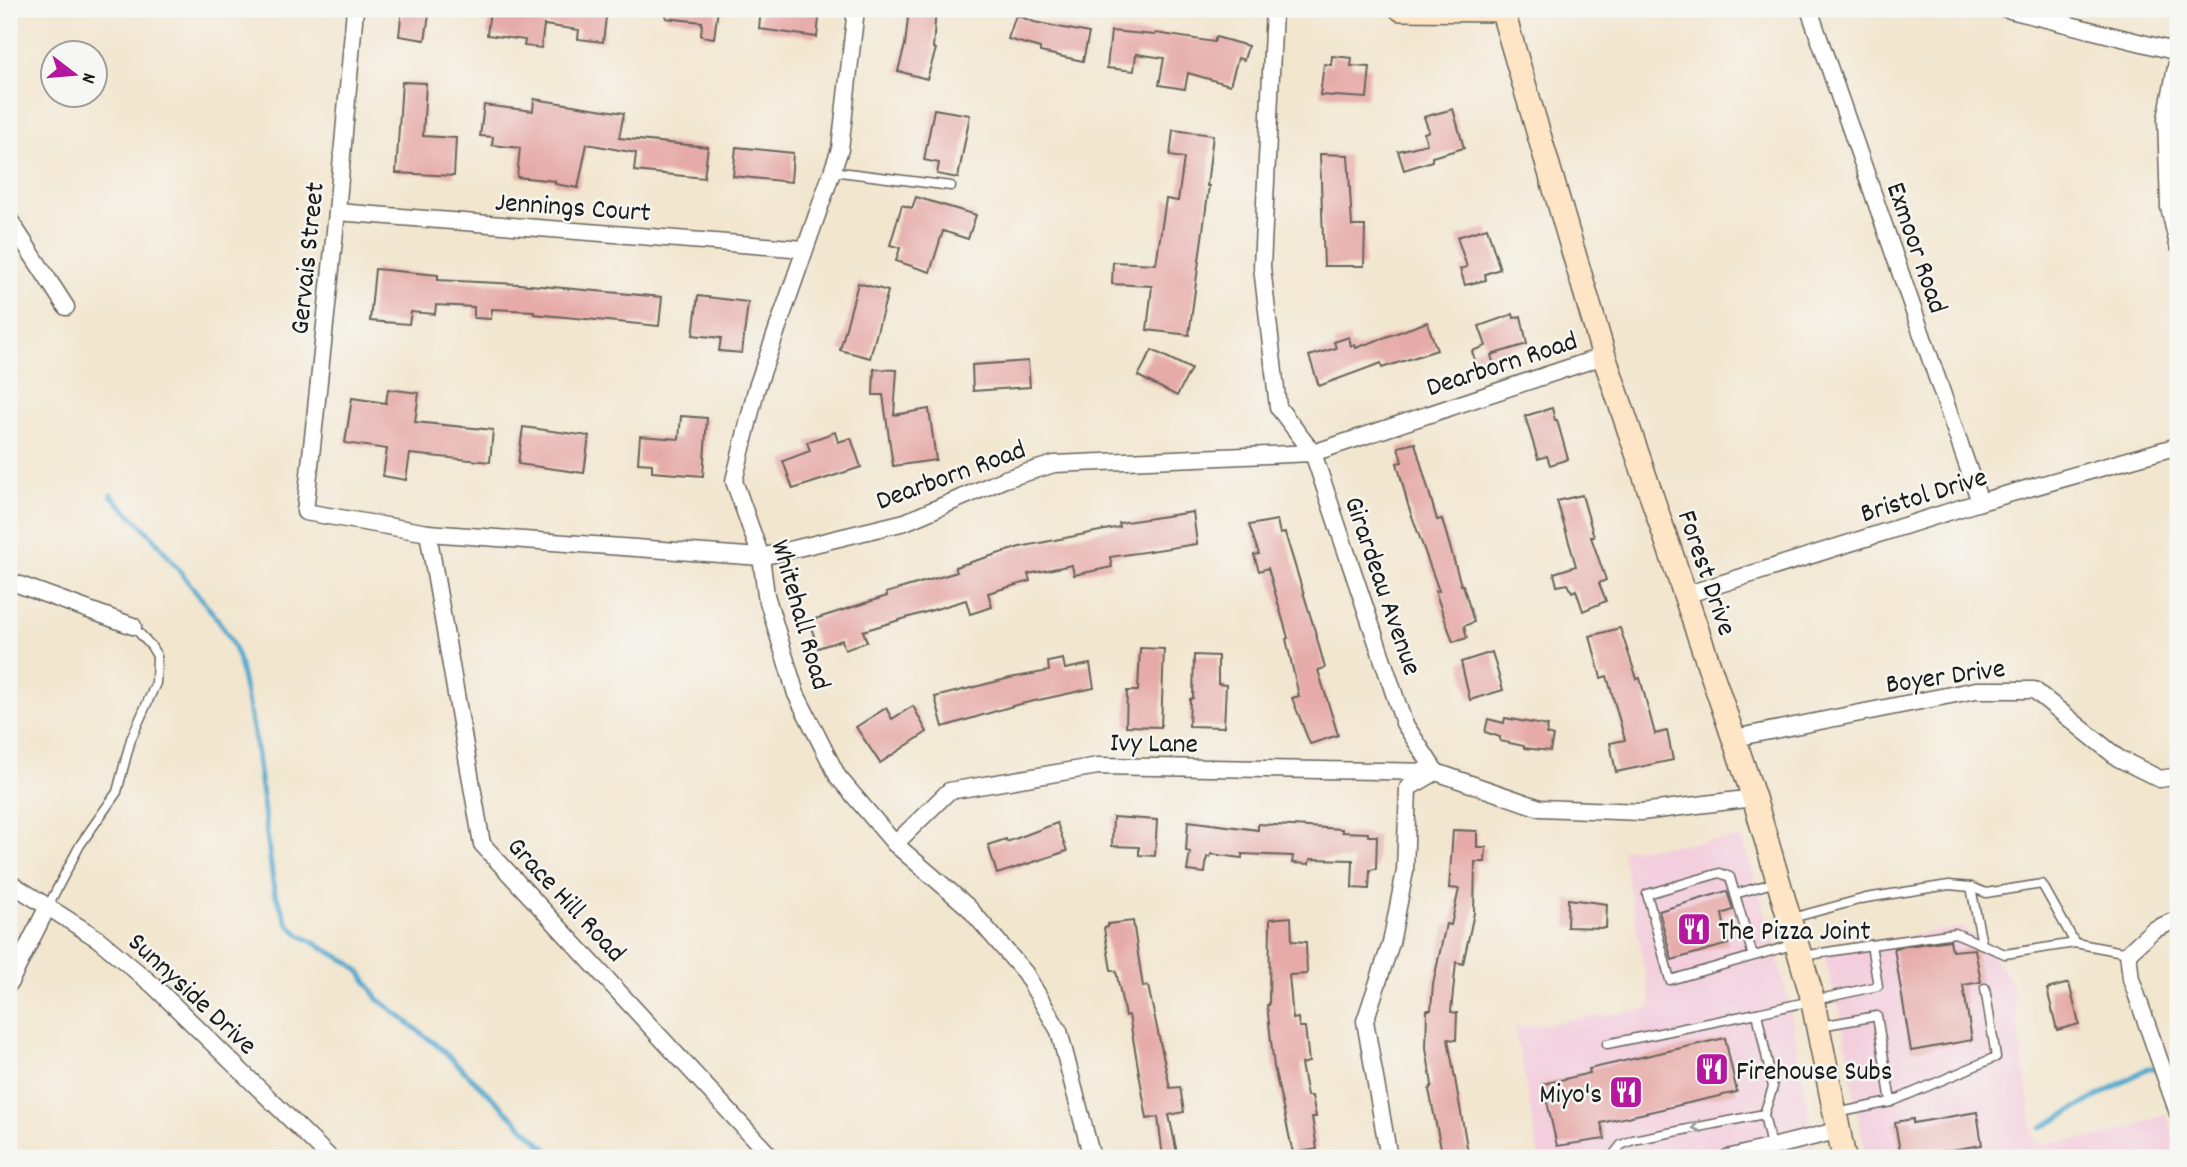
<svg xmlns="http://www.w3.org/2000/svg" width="2187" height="1167" viewBox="0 0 2187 1167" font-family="Dekko,sans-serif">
<rect width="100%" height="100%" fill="#f6f6f2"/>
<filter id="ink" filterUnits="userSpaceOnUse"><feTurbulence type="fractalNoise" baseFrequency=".0143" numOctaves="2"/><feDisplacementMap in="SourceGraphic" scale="14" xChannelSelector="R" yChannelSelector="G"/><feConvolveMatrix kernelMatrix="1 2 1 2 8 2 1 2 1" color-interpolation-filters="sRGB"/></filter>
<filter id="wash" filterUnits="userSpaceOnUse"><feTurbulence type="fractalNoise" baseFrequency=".00686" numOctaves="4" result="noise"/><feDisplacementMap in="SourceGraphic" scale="28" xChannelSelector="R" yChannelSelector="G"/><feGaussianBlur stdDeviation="1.57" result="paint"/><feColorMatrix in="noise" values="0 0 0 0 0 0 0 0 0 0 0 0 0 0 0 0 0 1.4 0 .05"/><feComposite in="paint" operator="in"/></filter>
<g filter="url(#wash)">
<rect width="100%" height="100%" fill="#f2e6cf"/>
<g fill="#f3cfde">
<polygon points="1741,838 1765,910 1788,999 1817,1158 1539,1158 1515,1028 1652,1008 1622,850"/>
<polygon points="1963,927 2011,978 2035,1144 2112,1135 2166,1113 2178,1144 2178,1158 1867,1158 1855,1102 1843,1024 1822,949"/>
</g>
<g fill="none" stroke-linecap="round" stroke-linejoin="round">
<g stroke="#52a9cf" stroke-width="5">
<polyline points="111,495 153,537 218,620 229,637 238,657 254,733 274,890 288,924 300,935 350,963 361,973 378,999 439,1047 556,1158"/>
<polyline points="2041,1128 2148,1068 2178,1068"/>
</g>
</g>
<g id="blocks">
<g fill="#e6aba9">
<polygon points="402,9 430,9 425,40 399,36"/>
<polygon points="490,9 607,9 603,42 578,39 579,30 544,25 541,48 524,46 525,40 487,35"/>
<polygon points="667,9 718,9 714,38 701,36 702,22 666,18"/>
<polygon points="761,9 820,9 817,37 759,29"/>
<polygon points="909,9 936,9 933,48 936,49 927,79 898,71 905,45"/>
<polygon points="1016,15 1034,22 1089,33 1083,61 1040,52 1040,48 1008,39"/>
<polygon points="1111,31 1155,35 1156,33 1214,42 1216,37 1248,46 1244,60 1238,58 1230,85 1188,73 1185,89 1159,85 1164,58 1136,54 1134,71 1107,68"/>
<polygon points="1332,56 1352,58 1351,66 1370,67 1367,98 1320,95 1324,64 1331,65"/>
<polygon points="402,82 426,83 423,136 456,138 454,176 396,173"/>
<polygon points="534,99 624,113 619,138 708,147 704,178 634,171 636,153 587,144 578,188 555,184 555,181 517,177 520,148 492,145 493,137 480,136 484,105 533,111"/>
<polygon points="934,109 970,115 958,178 937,174 939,163 924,160"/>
<polygon points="1453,109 1464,148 1432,157 1432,161 1404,170 1398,151 1427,144 1424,133 1429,131 1424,117"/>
<polygon points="1173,130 1213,135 1207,186 1209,186 1189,335 1147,330 1152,286 1112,284 1113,262 1156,264 1166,199 1178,201 1184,158 1170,156"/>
<polygon points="736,147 793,153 791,182 733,176"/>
<polygon points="1320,154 1348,155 1352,226 1365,226 1364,266 1324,266"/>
<polygon points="916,197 976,215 968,239 943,231 930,272 896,261 900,248 890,245 902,205 912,208"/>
<polygon points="1487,228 1500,269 1485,274 1486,280 1465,285 1460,269 1467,267 1457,237"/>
<polygon points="375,269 438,275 438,280 519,284 662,297 659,326 534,314 534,311 492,309 491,319 474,318 474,307 436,305 435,314 411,312 409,324 370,321"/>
<polygon points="858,283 888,291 870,358 840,350"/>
<polygon points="698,296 748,302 742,353 719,351 721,338 693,335"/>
<polygon points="1513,314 1514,318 1521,316 1527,344 1491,355 1494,365 1478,370 1472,351 1486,346 1479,326"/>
<polygon points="1427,322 1437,350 1382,368 1381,363 1319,386 1309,356 1336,348 1334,342 1349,337 1351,346 1355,345 1356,348"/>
<polygon points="1152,350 1191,369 1177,396 1138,376"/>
<polygon points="1028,361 1030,387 973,391 972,365"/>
<polygon points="874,369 897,370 894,415 929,409 936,460 893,466 883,395 873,395"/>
<polygon points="388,389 419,393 415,422 493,430 490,462 410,454 406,480 383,476 387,449 345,443 352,398 386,403"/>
<polygon points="1552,408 1555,420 1557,420 1568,459 1550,465 1547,456 1538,459 1525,416"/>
<polygon points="681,416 707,418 703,476 652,472 652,464 638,463 640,436 679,439"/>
<polygon points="523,427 589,436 584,473 518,464"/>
<polygon points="835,432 838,442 851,438 861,467 793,489 783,461 810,451 807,442"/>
<polygon points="1415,443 1437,520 1442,519 1461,585 1463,585 1474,622 1464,626 1467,638 1453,642 1435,591 1439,591 1408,505 1397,463 1402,462 1398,447"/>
<polygon points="1582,495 1594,537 1591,537 1606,580 1599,583 1606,601 1583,611 1576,590 1572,592 1568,584 1557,586 1554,573 1576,566 1557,501"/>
<polygon points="1193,512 1197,544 1110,557 1112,567 1074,575 1072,565 1028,574 1030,581 988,593 992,607 970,614 966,600 863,631 867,642 845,650 842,640 818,648 809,621 887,596 886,593 957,572 955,567 1020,547 1120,527 1119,523"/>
<polygon points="1277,520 1280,534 1285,533 1315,631 1325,668 1318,670 1338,735 1310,744 1292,698 1299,696 1286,639 1288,638 1268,568 1259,571 1254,555 1259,554 1249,525"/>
<polygon points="1620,628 1637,679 1640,678 1655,734 1667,731 1673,760 1616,772 1610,743 1625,740 1607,676 1601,678 1590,636"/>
<polygon points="1140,648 1164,649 1161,727 1126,726 1127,691 1138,691"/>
<polygon points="1492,652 1503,690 1470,700 1461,662"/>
<polygon points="1194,655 1218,656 1218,684 1226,685 1224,727 1189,726 1190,699 1193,698"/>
<polygon points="1063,659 1065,669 1090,664 1094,688 1016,705 943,727 935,697 1010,678 1049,671 1048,662"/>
<polygon points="913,706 927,732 880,763 856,727 886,708 892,719"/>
<polygon points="1505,718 1548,726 1546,734 1553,736 1550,751 1524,748 1524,746 1500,741 1500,737 1485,732 1488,719 1504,723"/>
<polygon points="1113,817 1157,820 1155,856 1139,855 1139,847 1112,846"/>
<polygon points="1188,821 1258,830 1258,824 1342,829 1342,832 1368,833 1368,836 1377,836 1376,869 1370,870 1369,889 1352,888 1353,860 1310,859 1309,864 1292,863 1293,856 1242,854 1242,858 1211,854 1210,857 1207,857 1205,873 1187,871 1190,852 1186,851"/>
<polygon points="1057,823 1067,851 997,874 988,845 1006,839 1007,842"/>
<polygon points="1453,830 1477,831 1477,847 1486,847 1485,862 1475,862 1474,913 1463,964 1456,962 1451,1012 1457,1013 1456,1040 1448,1039 1469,1158 1443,1158 1429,1090 1432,1085 1426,1048 1427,1010 1431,1010 1433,984 1446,924 1451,925 1459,889 1449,888"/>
<polygon points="1727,891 1733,910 1722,914 1728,944 1672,960 1659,911"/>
<polygon points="1568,899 1607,904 1606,928 1567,927"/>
<polygon points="1291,917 1292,941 1306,942 1307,974 1289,975 1293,1019 1298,1018 1299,1027 1305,1027 1309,1062 1301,1064 1307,1096 1312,1096 1316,1117 1312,1117 1317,1149 1293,1153 1274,1067 1267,1005 1269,1005 1270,919"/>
<polygon points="1133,921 1143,987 1148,986 1170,1088 1180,1087 1184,1112 1169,1115 1178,1158 1163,1158 1158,1117 1147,1119 1129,1015 1125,1016 1116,971 1111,970 1104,928 1108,927 1108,924"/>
<polygon points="1950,940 1952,951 1975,949 1981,982 1963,985 1972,1040 1911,1051 1894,948"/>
<polygon points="2069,983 2079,1024 2057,1030 2047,989"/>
<polygon points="1725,1038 1737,1092 1601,1123 1605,1139 1557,1146 1543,1084 1590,1073 1589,1069"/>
<polygon points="1977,1112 1982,1145 1901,1158 1895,1122 1913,1119 1913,1123"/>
</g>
</g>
</g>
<g filter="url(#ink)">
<use href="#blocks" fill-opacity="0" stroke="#67635b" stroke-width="2"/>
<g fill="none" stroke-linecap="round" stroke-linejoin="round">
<g stroke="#67635b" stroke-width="11">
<g id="lane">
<polyline points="832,171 951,186"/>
<polyline points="1971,887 1982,944"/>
<polyline points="1735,894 1776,882"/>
<polyline points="48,906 80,845 117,792 131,739 156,683 157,656 151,646 133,626"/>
<polyline points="1792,918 1866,898 1949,885 1971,887 1986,893 2042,884 2075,943"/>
<polyline points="1871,945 1955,933 2005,954 2075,943 2128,953"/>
<polyline points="1753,956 1730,877 1720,873 1647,894 1670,980 1796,944"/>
<polyline points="1820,1026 1877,1016 1891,1102 1836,1113"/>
<polyline points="1607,1044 1757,1013"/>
<polyline points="1891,1102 1996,1057 1985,988"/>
<polyline points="1771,1147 1764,1114 1773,1087 1757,1013 1878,986 1871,945 1803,956"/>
<polyline points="1611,1158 1621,1145 1633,1140 1764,1114"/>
</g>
</g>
<g stroke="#67635b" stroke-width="19">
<g id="street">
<polyline points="355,9 337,212 305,512 428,533 761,557 905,522 1005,479 1054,464 1313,453 1604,356"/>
<polyline points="856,9 840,149 756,390 734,481 761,557 766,595 796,694 838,777 895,844 968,907 1025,973 1059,1031 1092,1158"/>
<polyline points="1274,9 1262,267 1278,407 1313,453 1404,723 1436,772 1408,788 1405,871 1391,943 1365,1021 1389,1158"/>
<polyline points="1809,9 1980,502"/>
<polyline points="2006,9 2178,52"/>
<polyline points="2178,57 2166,119 2169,207 2178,245"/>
<polyline points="337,212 804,249"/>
<polyline points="9,219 66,307"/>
<polyline points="428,533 482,844 772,1158"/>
<polyline points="9,581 133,626"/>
<polyline points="1685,595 1980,502 2178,446"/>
<polyline points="1734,738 1976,690 2034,690 2118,758 2160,779 2178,776"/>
<polyline points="895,844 949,791 1098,766 1436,772 1540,808 1641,812 1754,798"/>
<polyline points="9,882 98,939 154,986 330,1158"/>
<polyline points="2178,919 2153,930 2128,953 2131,979 2178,1113"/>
<polyline points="9,984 48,906"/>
<polyline points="1728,1158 1840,1130"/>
</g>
</g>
<g stroke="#67635b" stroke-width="26">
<g id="secondary">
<polyline points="1401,9 1502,10"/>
<polyline points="1502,9 1604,356 1754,798 1811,993 1844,1158"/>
</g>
</g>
<use href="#lane" stroke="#fff" stroke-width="8"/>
<use href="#street" stroke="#fff" stroke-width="16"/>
<use href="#secondary" stroke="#fde5c5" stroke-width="23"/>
</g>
<defs><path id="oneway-chevron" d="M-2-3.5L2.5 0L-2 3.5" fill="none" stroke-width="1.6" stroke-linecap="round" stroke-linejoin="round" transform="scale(1.75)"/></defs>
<use stroke="#999" href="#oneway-chevron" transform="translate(1697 1127) rotate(169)"/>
</g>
<defs>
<g id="restaurant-square" transform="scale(1.75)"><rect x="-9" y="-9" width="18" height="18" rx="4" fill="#b5179e" stroke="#f6f6f2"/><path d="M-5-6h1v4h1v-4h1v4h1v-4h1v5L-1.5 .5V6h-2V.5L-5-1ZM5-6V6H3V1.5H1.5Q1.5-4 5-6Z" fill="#fff"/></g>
</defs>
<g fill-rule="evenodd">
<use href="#restaurant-square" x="1694" y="929"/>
<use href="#restaurant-square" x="1712" y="1069"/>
<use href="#restaurant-square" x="1626" y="1092"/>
</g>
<g text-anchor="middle" stroke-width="5" stroke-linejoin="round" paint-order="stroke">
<g font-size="28" fill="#1c1c1c" stroke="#f6f6f2">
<text transform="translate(573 205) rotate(4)" y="10">Jennings Court</text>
<text transform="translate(1919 247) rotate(71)" y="10">Exmoor Road</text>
<text transform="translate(305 258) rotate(-84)" y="10">Gervais Street</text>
<text transform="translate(1501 362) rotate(-18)" y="10">Dearborn Road</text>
<text transform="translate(950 473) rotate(-20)" y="10">Dearborn Road</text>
<text transform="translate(1923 493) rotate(-17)" y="10">Bristol Drive</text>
<text transform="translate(1709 572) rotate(71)" y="10">Forest Drive</text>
<text transform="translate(1385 585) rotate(71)" y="10">Girardeau Avenue</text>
<text transform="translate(803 614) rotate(74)" y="10">Whitehall Road</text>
<text transform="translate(1945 674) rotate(-8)" y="10">Boyer Drive</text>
<text transform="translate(1154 741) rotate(1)" y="10">Ivy Lane</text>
<text transform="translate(568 898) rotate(47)" y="10">Grace Hill Road</text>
<text transform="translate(194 992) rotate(43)" y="10">Sunnyside Drive</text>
</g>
<g font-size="28" fill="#1c1c1c" stroke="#f6f6f2" text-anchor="start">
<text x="1718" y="939">The Pizza Joint</text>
<text x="1736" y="1079">Firehouse Subs</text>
<text x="1602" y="1102" text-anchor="end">Miyo's</text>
</g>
</g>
<rect width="2187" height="1167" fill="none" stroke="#f6f6f2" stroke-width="35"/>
<g transform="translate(74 74) rotate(106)"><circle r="33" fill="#f6f6f2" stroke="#9f9f9c" stroke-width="2"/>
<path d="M0-5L12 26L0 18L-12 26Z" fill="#b5179e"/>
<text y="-10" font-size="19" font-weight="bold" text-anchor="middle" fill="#1c1c1c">N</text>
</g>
</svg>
